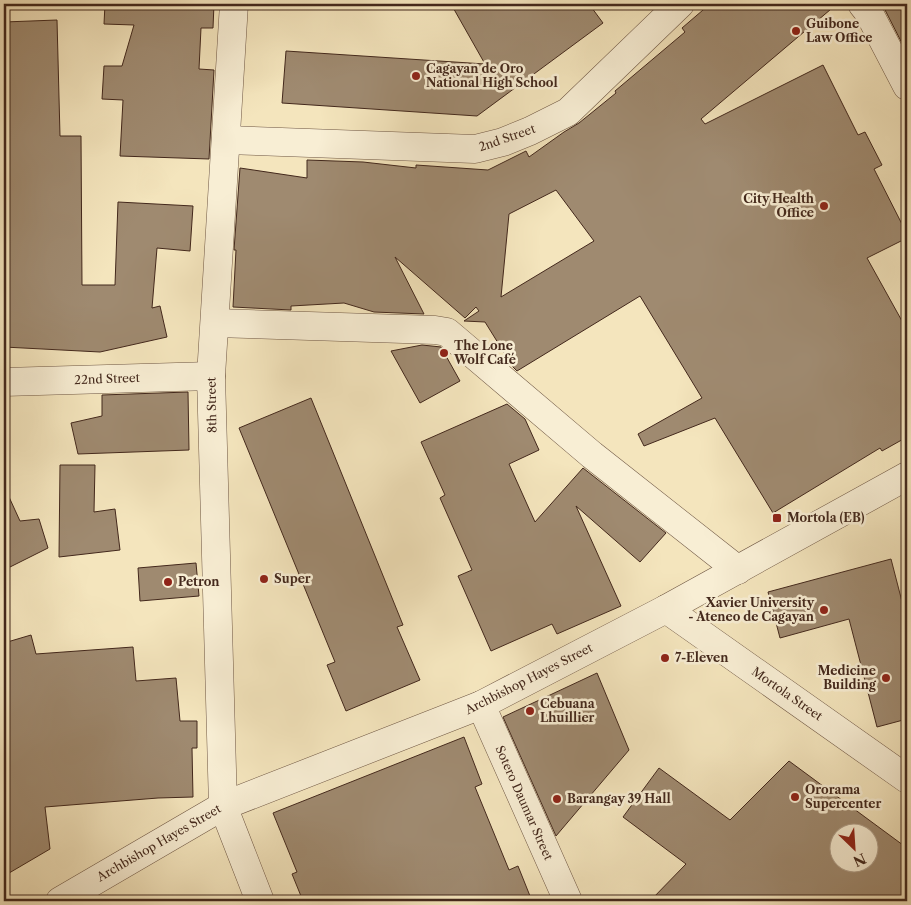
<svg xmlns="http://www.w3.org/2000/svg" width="911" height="905" viewBox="0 0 911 905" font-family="'Libre Caslon Text',serif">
<rect width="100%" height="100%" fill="#f4e5bd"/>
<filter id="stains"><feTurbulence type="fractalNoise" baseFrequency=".004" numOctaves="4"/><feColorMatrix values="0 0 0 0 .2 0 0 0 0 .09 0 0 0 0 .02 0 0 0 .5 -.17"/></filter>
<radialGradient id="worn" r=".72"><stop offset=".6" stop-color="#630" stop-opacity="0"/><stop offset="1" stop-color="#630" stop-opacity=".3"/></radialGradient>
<g fill="#9f8a70" stroke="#43281c" fill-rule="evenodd">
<polygon points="105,4 214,4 213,28 201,28 199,69 214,70 209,159 120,156 123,100 102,99 104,66 122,66 134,25 104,24"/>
<polygon points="451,4 589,4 603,23 477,116 282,103 286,51 485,64"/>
<path d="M710 4H837L701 119 705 124 823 65 858 135 865 132 882 165 874 169 907 234V238L867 258 907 330V437L882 451 880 448 773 513 715 418 644 446 638 434 702 398 640 296 517 371 513 367 485 322 464 321 479 311 476 307 465 318 395 257 424 314 374 312 344 303 291 306V310L233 307 236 250H234L240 168 307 178V160L363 162 416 168V165L488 170 526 151 529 157 564 132 579 123 616 93 615 91 685 32 682 28ZM556 190 594 241 501 297 509 214Z"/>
<polygon points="882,4 907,4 907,53 883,6"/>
<polygon points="57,20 60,136 81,136 82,285 115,285 118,202 193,206 190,251 157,248 152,308 160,306 167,337 100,352 4,347 4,22"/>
<polygon points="422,345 441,347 460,381 420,403 391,351"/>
<polygon points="188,392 189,450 78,454 71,423 102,416 102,395"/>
<polygon points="311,398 403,625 397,627 420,680 346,711 327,665 335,662 239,428"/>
<polygon points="507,404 525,419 539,450 509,464 535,522 583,468 666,533 640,562 576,506 621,606 557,634 552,624 491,651 458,576 472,570 440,498 445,495 421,442"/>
<polygon points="60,465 95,465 94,512 115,509 120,550 59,557"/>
<polygon points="4,486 20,521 39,519 48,548 4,570"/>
<polygon points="891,559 907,621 907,719 877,727 849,619 780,638 768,592"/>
<polygon points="196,563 199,596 140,601 138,568"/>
<polygon points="31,635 36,654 133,647 136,681 176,678 180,721 197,721 197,748 192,748 193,797 158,798 45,807 50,849 4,876 4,643"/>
<polygon points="597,673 629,750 556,836 503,717"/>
<polygon points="464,737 482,784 475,787 509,870 518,866 532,901 303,901 292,874 297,872 273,813"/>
<path d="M789 761 907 848V901H650L686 864 623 817 659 768 730 820ZM838 832H868V862H838Z"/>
</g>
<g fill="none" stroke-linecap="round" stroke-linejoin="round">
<g stroke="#6f5744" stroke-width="29">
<g id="minor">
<polyline points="234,4 211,376 223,806 260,901"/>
<polyline points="862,4 869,13 907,86"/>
<polyline points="226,140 475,149 503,142 530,131 568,112 680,4"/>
<polyline points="215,323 435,330 447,332 592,455 738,570"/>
<polyline points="4,382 211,376"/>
<polyline points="666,609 907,779"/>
<polyline points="481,705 568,901"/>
<polyline points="60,901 223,806 481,705 666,609 907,476"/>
</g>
</g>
<use href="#minor" stroke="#f8eed4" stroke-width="28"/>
</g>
<g fill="#8f2418" stroke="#f8eed4" stroke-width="2">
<circle cx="796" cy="31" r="5"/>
<circle cx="416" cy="76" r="5"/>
<circle cx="824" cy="206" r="5"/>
<circle cx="444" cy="353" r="5"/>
<rect x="772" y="513" width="10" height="10" rx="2.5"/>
<circle cx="264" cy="579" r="5"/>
<circle cx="168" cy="582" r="5"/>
<circle cx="824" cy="610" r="5"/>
<circle cx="665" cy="658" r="5"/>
<circle cx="886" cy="678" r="5"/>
<circle cx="530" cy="711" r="5"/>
<circle cx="795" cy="797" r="5"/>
<circle cx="557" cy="799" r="5"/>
</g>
<g text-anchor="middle" stroke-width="5" stroke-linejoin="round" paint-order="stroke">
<g font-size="12" font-weight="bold" fill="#43281c" stroke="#f8eed4" text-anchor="start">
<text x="806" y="28">Guibone<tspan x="806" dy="14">Law Office</tspan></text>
<text x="426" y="73">Cagayan de Oro<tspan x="426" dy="14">National High School</tspan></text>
<text x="814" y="203" text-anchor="end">City Health<tspan x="814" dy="14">Office</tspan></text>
<text x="454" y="350">The Lone<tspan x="454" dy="14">Wolf Café</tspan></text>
<text x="787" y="522">Mortola (EB)</text>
<text x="274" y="583">Super</text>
<text x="178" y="586">Petron</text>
<text x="814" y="607" text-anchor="end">Xavier University<tspan x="814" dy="14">- Ateneo de Cagayan</tspan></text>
<text x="675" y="662">7-Eleven</text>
<text x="876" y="675" text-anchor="end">Medicine<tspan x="876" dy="14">Building</tspan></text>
<text x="540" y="708">Cebuana<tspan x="540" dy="14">Lhuillier</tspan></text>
<text x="805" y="794">Ororama<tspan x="805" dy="14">Supercenter</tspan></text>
<text x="567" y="803">Barangay 39 Hall</text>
</g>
<g font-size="12" fill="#43281c" stroke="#f8eed4">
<text transform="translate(507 138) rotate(-19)" y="4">2nd Street</text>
<text transform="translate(107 379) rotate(-2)" y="4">22nd Street</text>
<text transform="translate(212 405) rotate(-91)" y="4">8th Street</text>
<text transform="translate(529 679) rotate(-27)" y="4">Archbishop Hayes Street</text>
<text transform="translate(787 694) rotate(35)" y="4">Mortola Street</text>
<text transform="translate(524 803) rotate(66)" y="4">Sotero Daumar Street</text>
<text transform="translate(159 843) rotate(-30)" y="4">Archbishop Hayes Street</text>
</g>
</g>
<rect width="911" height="905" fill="none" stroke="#f4e5bd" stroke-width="20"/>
<rect x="5" y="5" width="901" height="895" fill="none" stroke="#43281c" stroke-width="2.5"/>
<rect x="10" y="10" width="891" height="885" fill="none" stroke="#43281c"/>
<g transform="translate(854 848) rotate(155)"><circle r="24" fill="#f8eed4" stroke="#b09f8a"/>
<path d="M0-4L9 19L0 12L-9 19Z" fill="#8f2418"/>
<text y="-8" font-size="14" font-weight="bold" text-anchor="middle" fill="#43281c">N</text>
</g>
<rect width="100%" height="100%" filter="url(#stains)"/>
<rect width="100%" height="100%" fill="url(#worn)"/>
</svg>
